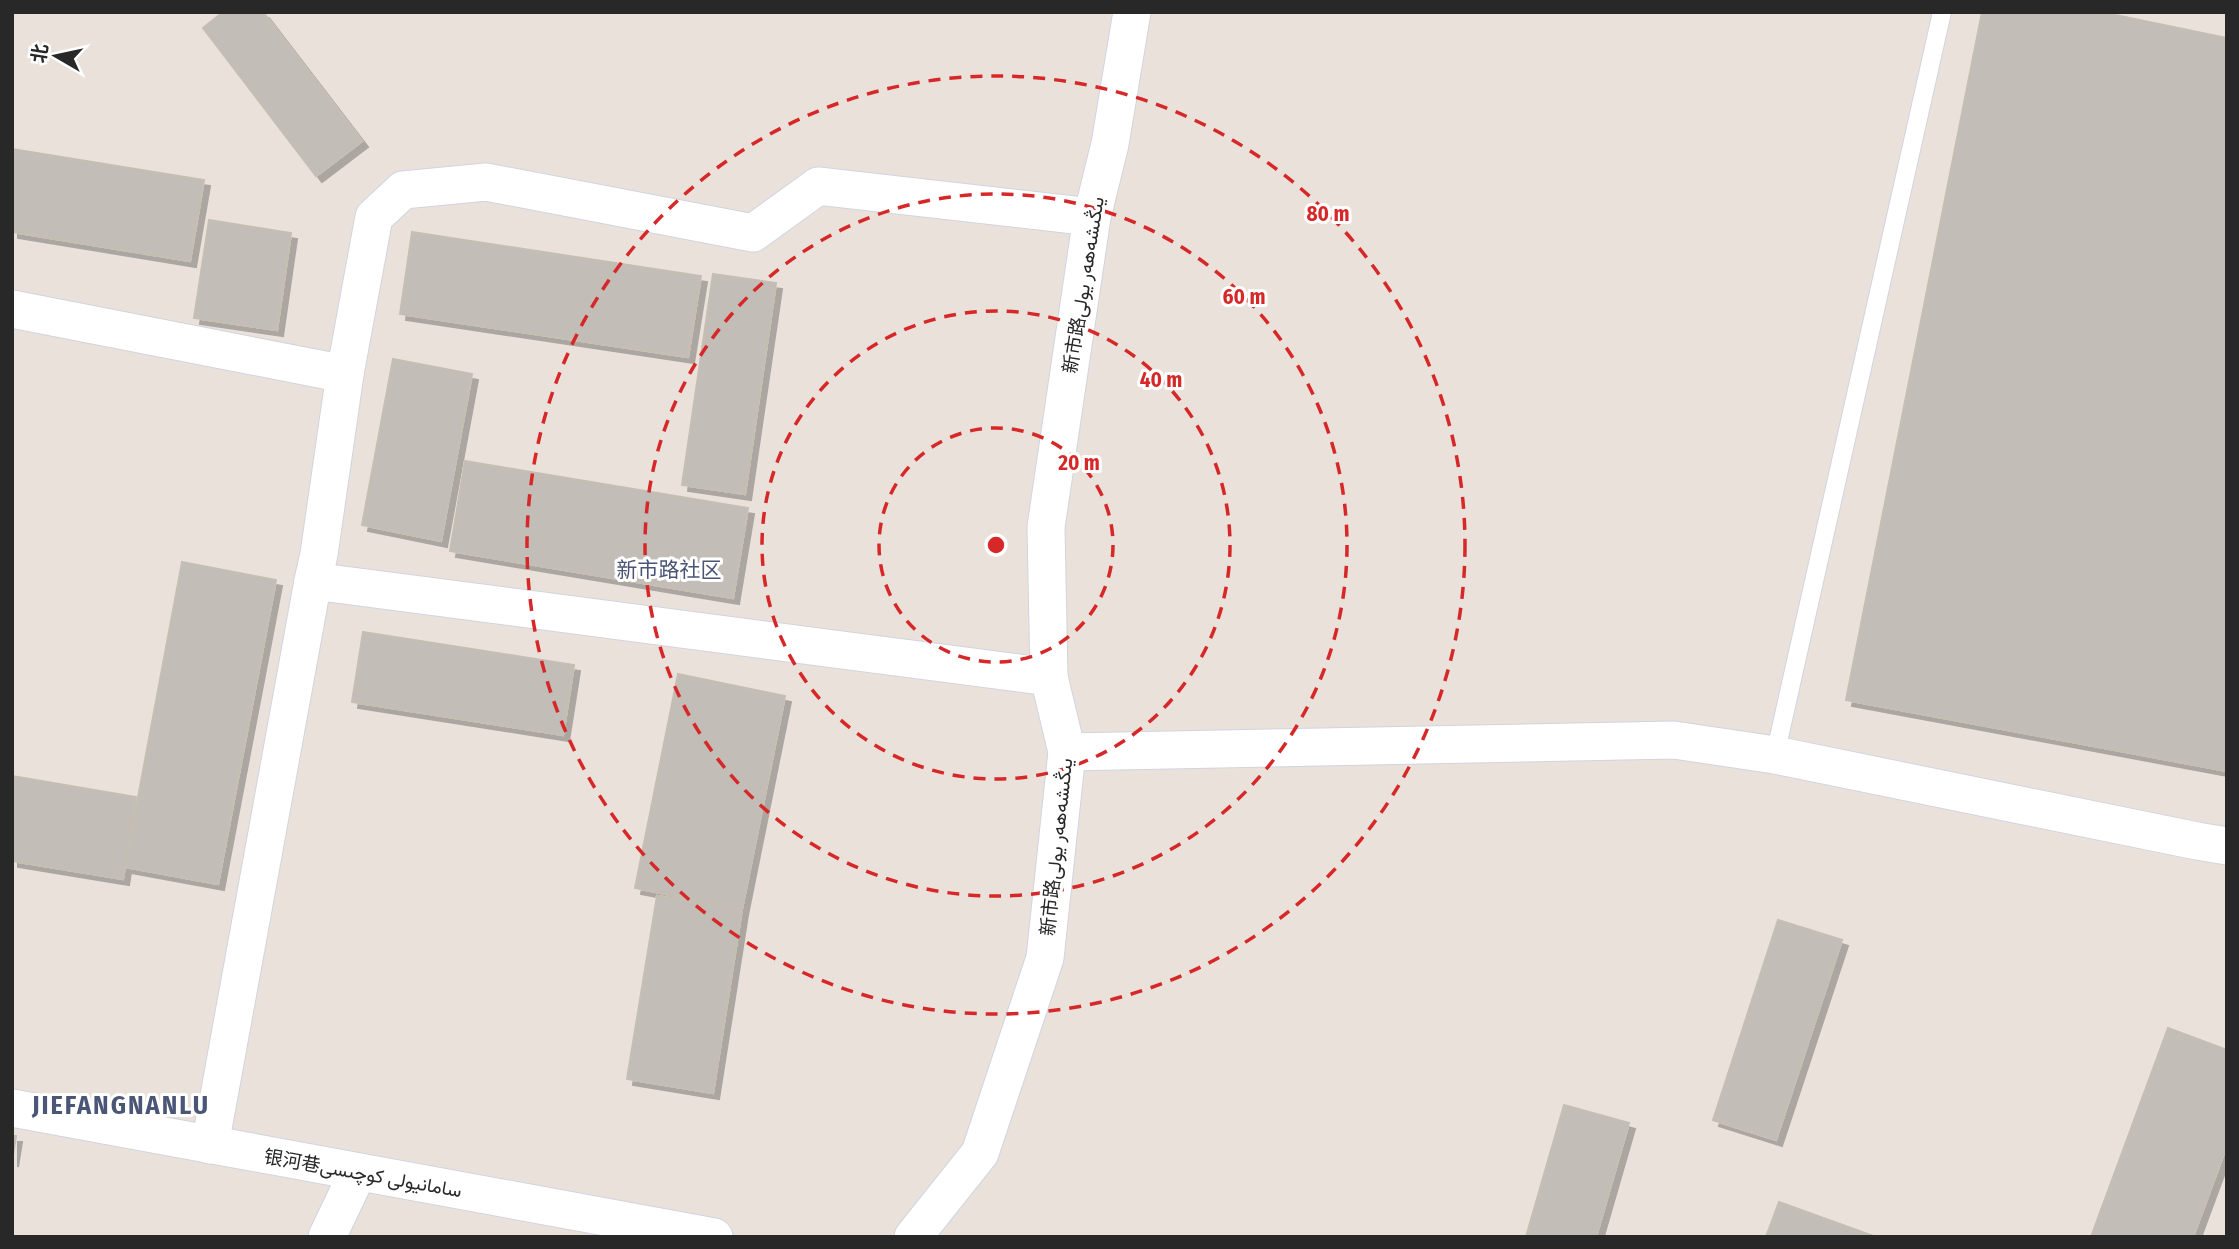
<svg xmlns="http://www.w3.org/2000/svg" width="2239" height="1249" viewBox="0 0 2239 1249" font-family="'Fira Sans Condensed',Vazirmatn,'Noto Sans SC',sans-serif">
<defs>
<filter id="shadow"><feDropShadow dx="6" dy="6" stdDeviation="0" flood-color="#0004"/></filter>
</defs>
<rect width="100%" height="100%" fill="#eae2da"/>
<g fill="#c2bdb6" stroke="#c5beb4" stroke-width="2" filter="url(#shadow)">
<polygon points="223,12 263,12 362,141 316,176 203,28"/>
<polygon points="1982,12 2101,12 2227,38 2227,771 1846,700"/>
<polygon points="12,149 204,180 190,261 12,232"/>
<polygon points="209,220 291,233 277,330 194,318"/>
<polygon points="412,232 701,276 688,357 400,314"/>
<polygon points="713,274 776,283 745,494 682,485"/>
<polygon points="393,359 472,374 441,541 362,525"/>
<polygon points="465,461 748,508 733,598 450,551"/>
<polygon points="182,562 276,580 218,884 125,867"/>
<polygon points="363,632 574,665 563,735 352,702"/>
<polygon points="678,674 785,696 742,909 635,888"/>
<polygon points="12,776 136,797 123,879 12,861"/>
<polygon points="657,896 742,909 713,1093 627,1079"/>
<polygon points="1778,920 1842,940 1776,1140 1713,1120"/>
<polygon points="2168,1028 2227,1050 2227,1145 2193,1237 2091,1237"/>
<polygon points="1564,1105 1629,1123 1596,1237 1526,1237"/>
<polygon points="12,1136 16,1136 12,1161"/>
<polygon points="1779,1202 1876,1237 1766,1237"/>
</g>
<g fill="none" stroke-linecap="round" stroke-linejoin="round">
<g stroke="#d0d4e1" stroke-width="20">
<polyline id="service" points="1775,755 1942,12"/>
</g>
<g stroke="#d0d4e1" stroke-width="39">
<g id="minor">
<polyline points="12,309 345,374 319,554 313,581"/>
<polyline points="345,374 374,217 403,190 486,182 753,233 818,186 1092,217"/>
<polyline points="1067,752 1674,740 1775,755 2197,841 2227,846"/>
<polyline points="12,1108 714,1237"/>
<polyline points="210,1145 313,581 1049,677"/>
<polyline points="327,1237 358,1172"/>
<polyline points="913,1237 980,1153 1045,958 1067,752 1049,677 1046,527 1092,217 1110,144 1132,12"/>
</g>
</g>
<use href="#service" stroke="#fff" stroke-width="18"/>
<use href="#minor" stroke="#fff" stroke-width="37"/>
</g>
<g fill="none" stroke="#d62828" stroke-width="3.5" stroke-dasharray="12 9">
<circle cx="996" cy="545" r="117"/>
<circle cx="996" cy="545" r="234"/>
<circle cx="996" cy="545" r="351"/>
<circle cx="996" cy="545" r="469"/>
</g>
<g text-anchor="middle" stroke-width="6" stroke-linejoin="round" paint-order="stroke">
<g font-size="19" fill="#282828" stroke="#fff">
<text transform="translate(1083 285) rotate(-81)" y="7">新市路يىڭىشەھەر يولى</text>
<text transform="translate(1056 847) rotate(-84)" y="7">新市路يىڭىشەھەر يولى</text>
<text transform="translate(363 1173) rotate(10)" y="7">银河巷سامانيولى كوچىسى</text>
</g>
<g font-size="21" fill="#4b5677" stroke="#fff">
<text x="669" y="577">新市路社区</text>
</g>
<g font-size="26" font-weight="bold" letter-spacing="2" fill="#4b5677" stroke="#fff">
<text x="121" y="1114">JIEFANGNANLU</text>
</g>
</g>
<circle cx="996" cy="545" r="10" fill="#d62828" stroke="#fff" stroke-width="3.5"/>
<g font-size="21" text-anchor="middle" font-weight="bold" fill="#d62828" stroke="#fff" stroke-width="6" stroke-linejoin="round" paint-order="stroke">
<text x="1328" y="221">80 m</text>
<text x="1244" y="304">60 m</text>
<text x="1161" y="387">40 m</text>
<text x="1079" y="470">20 m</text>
</g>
<rect width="2239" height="1249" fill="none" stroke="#282828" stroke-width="28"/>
<g transform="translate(56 56) rotate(279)" stroke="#ffffff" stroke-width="5" paint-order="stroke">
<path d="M0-5L12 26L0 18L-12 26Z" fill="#282828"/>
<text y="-10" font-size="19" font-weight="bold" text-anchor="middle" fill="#282828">北</text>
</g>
</svg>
